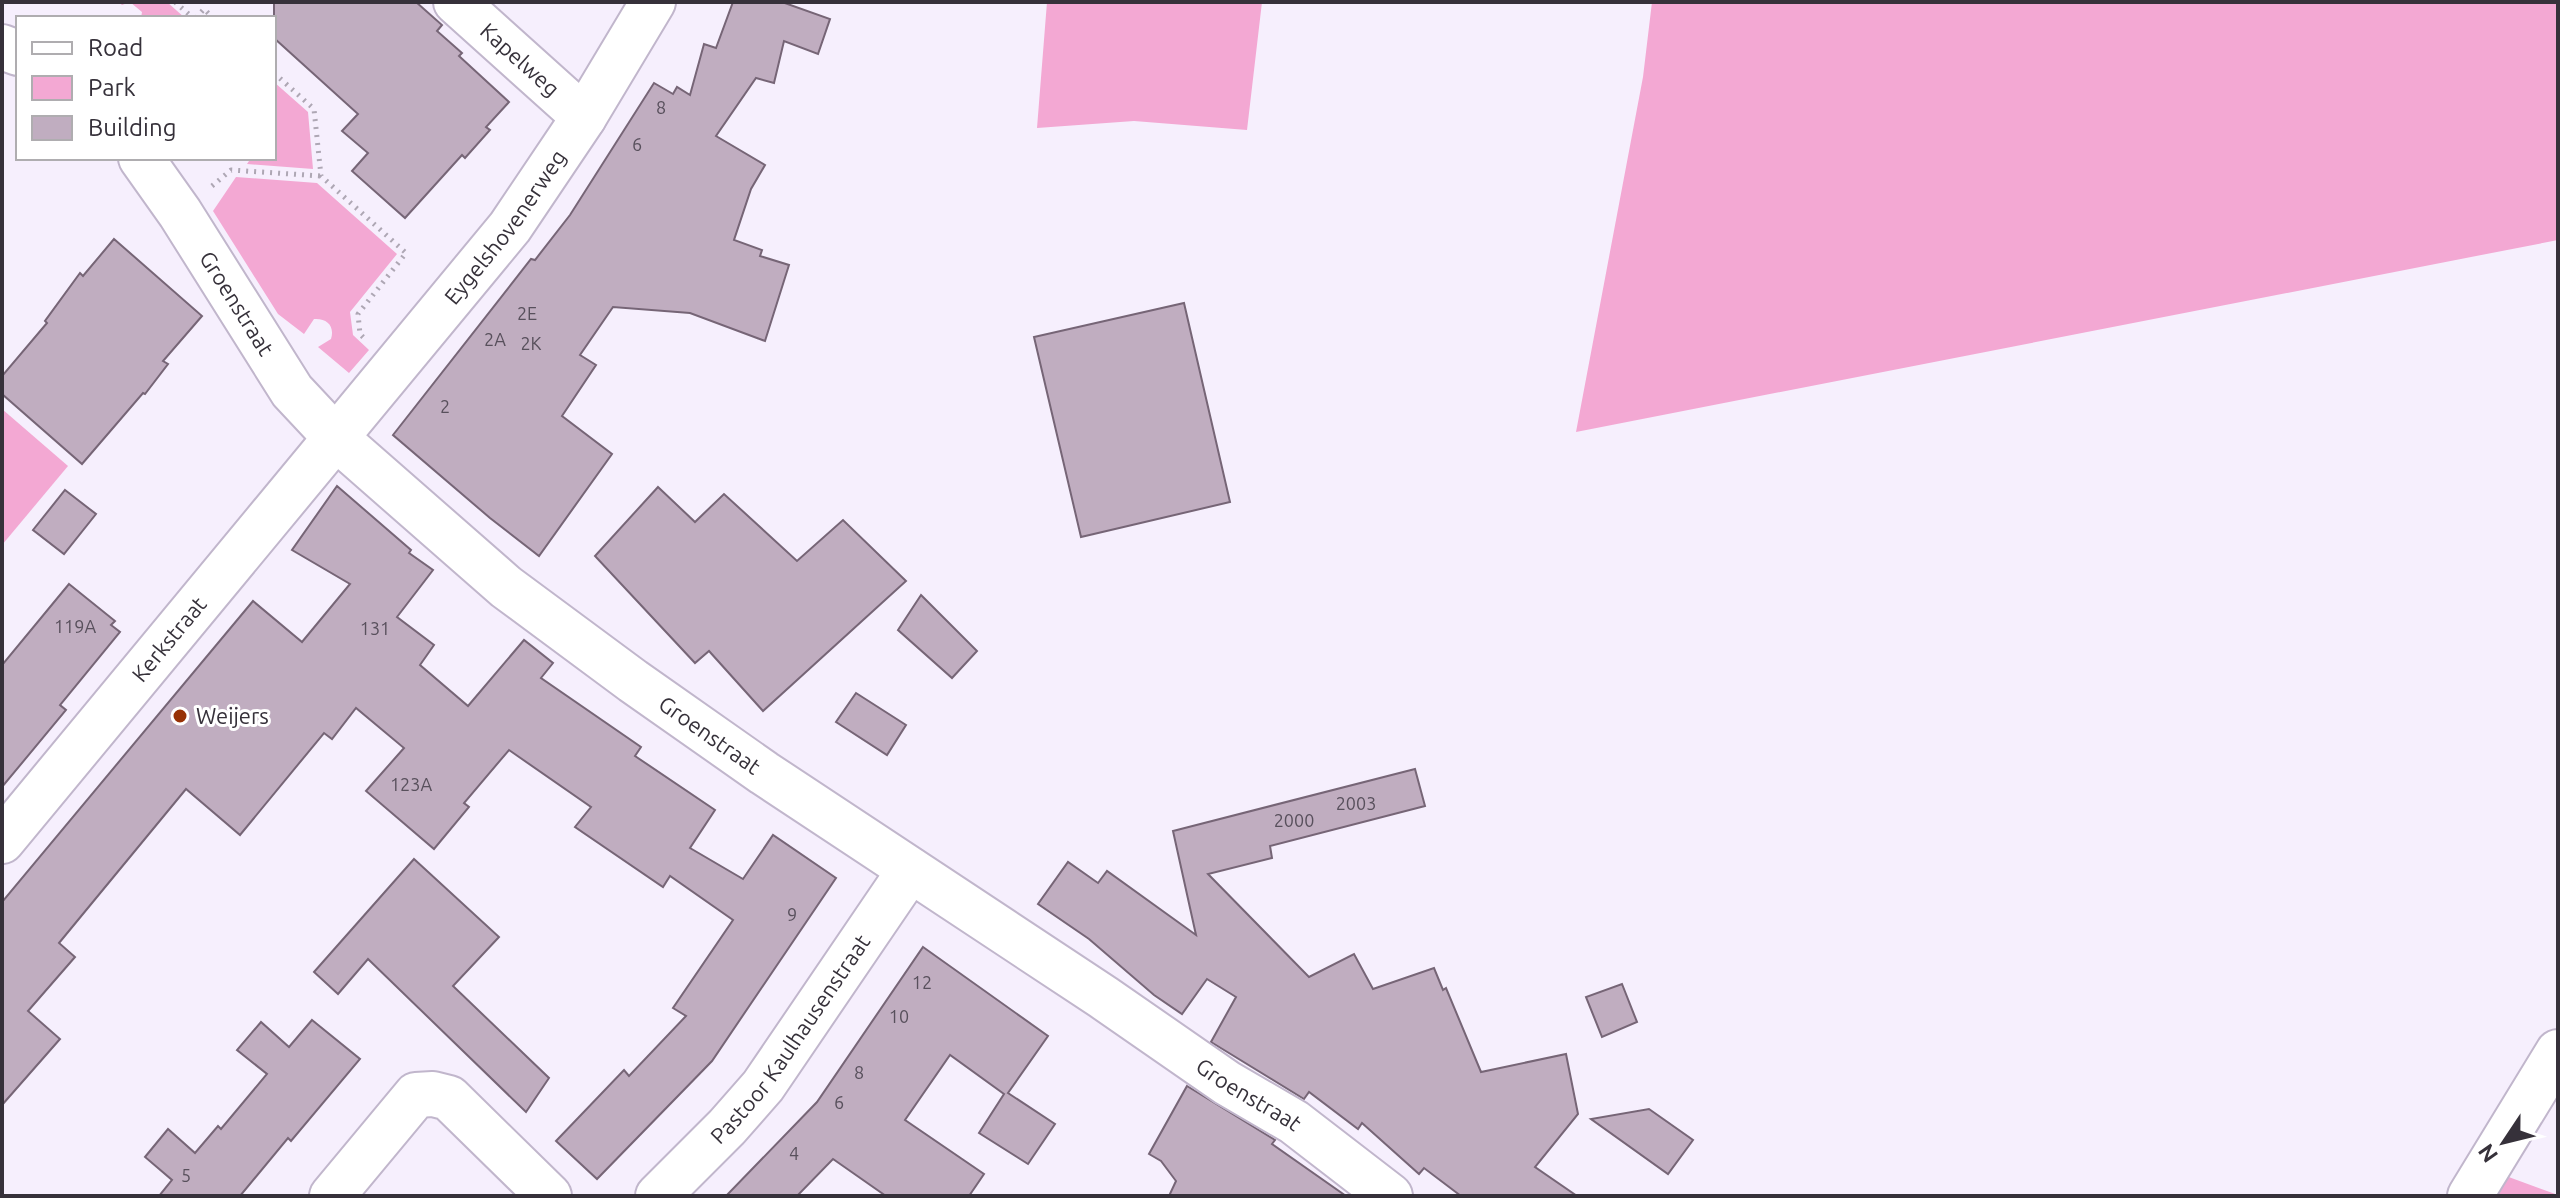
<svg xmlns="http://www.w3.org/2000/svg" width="2560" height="1198" viewBox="0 0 2560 1198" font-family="Ubuntu,sans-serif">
<rect width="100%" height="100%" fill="#f6effd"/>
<g fill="#f3a8d3">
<polygon points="119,2 167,2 185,18 141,18 142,12 130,2 122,5"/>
<polygon points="1047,2 1262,2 1247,130 1134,121 1037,128"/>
<polygon points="1652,2 2558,2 2558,240 1576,432 1643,77"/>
<polygon points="274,82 308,112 313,169 247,164 251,158 274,158"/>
<path d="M236 177 317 183 397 254 350 312 353 335 369 350 349 373 318 347 331 339C335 326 327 318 314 319L304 334 278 314 213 211Z"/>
<polygon points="2,409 68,466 2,545"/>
<polygon points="2506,1176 2558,1195 2558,1196 2494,1196"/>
</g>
<g fill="#c0adc0" stroke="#766576" stroke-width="2">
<polygon points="274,2 416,2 442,25 437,31 462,53 459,56 509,102 486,127 490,130 465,158 462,155 405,218 352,171 368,153 342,131 358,114 274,38"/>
<polygon points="733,2 782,2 830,19 818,54 784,41 774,83 756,78 716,136 765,165 751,189 734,240 762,250 760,256 789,265 765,341 690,313 613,307 580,355 596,365 562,416 612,454 539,556 490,518 393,435 531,259 535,260 570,215 654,83 673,94 677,87 690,95 704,44 716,48"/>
<polygon points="114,239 202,316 163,361 168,364 145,394 143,393 82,464 2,394 2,376 47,323 45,321 80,273 83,276"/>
<polygon points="1184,303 1230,502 1081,537 1034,337"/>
<polygon points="337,486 411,550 409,553 433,570 397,617 434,645 420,665 468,706 524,640 553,663 541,678 641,747 635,756 715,810 690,848 743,879 773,835 836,878 712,1061 597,1179 556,1141 624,1070 629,1076 686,1016 673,1008 733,920 670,876 663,887 575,827 591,807 509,750 464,803 469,807 434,849 366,791 404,748 356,708 332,739 324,733 240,835 186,789 59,943 75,957 28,1011 60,1039 2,1105 2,902 253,601 302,642 350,584 292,550"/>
<polygon points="658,487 695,522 724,494 797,561 843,520 906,581 763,711 709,651 695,663 595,556"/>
<polygon points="65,490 96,514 64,554 33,530"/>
<polygon points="69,584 115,621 111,625 120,632 60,705 66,710 2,787 2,665"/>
<polygon points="921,595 977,651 952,678 898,630"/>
<polygon points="856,693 906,725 887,755 836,722"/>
<polygon points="1415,769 1425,806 1270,846 1272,858 1208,874 1309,977 1354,954 1373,989 1434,968 1443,990 1446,988 1481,1072 1566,1054 1578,1114 1535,1167 1577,1196 1461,1196 1424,1168 1419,1174 1362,1123 1358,1129 1309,1092 1304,1099 1211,1042 1236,997 1207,979 1182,1014 1154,995 1089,939 1038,904 1068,862 1098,883 1107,871 1196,935 1173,831"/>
<polygon points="414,859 499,937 453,986 549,1078 526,1112 368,959 338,994 314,972"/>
<polygon points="923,947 1048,1036 1008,1093 1055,1124 1028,1164 979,1133 1004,1094 950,1055 905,1120 984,1174 969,1196 886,1196 833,1159 797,1196 726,1196 817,1102"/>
<polygon points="1622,984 1637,1022 1602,1037 1586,997"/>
<polygon points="312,1020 360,1059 291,1141 288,1138 240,1196 159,1196 172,1180 145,1157 168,1129 195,1153 218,1126 221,1129 267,1074 237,1050 261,1022 289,1047"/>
<polygon points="1187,1086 1275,1140 1272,1144 1346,1196 1169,1196 1176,1181 1161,1161 1149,1154"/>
<polygon points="1649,1109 1693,1140 1668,1174 1591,1119"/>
</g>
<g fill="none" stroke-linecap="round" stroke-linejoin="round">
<g stroke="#c1b6cc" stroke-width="48">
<g id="minor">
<path id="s1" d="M456 2 584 117"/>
<polyline points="2,47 18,53"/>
<path id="s2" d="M141 158 180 213 292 391 336 438 506 587 633 681 764 773 1103 997 1227 1083 1294 1122 1390 1196"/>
<path id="s3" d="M2 841 510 227 584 117 653 2"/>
<polyline points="332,1196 416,1095 433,1094 449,1098 549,1196"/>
<path id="s4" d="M658 1196 727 1127 763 1086 910 870"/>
<polyline points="2470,1196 2558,1052"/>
</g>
</g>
<g stroke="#aea7b4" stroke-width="5" stroke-dasharray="2 6" stroke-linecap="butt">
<polyline points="175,2 193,18"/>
<polyline points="196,18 204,9 213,18"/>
<polyline points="274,73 314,109 321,176 406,253 358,314 360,334 364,338"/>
<polyline points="212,186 231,170 321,176"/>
</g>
<use href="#minor" stroke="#fff" stroke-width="44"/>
</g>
<circle fill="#973105" stroke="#fff" stroke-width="3" cx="180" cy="716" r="8"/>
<g text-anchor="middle" stroke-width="6" stroke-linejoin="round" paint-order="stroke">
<g font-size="18" fill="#58505c">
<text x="661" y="114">8</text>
<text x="637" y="151">6</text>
<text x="527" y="320">2E</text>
<text x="495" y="346">2A</text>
<text x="531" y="350">2K</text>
<text x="445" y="413">2</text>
<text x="75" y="633">119A</text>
<text x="375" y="635">131</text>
<text x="411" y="791">123A</text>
<text x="1356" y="810">2003</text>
<text x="1294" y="827">2000</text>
<text x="792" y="921">9</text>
<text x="922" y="989">12</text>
<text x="899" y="1023">10</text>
<text x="859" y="1079">8</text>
<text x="839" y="1109">6</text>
<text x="794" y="1160">4</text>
<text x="186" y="1182">5</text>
</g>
<g font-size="22" fill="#36313a" stroke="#fff">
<text dy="8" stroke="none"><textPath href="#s1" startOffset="86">Kapelweg</textPath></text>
<text dy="8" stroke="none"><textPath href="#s3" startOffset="794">Eygelshovenerweg</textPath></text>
<text dy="8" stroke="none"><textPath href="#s2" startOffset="174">Groenstraat</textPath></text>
<text dy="8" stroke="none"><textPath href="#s3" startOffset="262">Kerkstraat</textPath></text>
<text dy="8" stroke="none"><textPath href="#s2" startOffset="820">Groenstraat</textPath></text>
<text dy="8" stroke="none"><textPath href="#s4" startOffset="206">Pastoor Kaulhausenstraat</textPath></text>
<text dy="8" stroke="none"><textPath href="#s2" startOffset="1468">Groenstraat</textPath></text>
</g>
<g font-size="22" fill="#36313a" stroke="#fff" text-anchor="start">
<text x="196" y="724">Weijers</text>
</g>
</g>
<rect width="2560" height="1198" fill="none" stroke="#36313a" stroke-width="8"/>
<rect x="16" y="16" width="260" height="144" fill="#ffffff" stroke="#afadb0" stroke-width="2"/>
<rect x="32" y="42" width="40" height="12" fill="#ffffff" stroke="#afadb0" stroke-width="2"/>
<text x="88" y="56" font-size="24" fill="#36313a">Road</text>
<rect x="32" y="76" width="40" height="24" fill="#f3a8d3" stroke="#afadb0" stroke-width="2"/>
<text x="88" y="96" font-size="24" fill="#36313a">Park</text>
<rect x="32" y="116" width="40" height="24" fill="#c0adc0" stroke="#afadb0" stroke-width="2"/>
<text x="88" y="136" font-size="24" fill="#36313a">Building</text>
<g transform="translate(2504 1142) rotate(235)" stroke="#ffffff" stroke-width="6" paint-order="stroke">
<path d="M0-6L14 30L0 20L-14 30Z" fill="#36313a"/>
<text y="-12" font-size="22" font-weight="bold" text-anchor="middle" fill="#36313a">N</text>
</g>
</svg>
